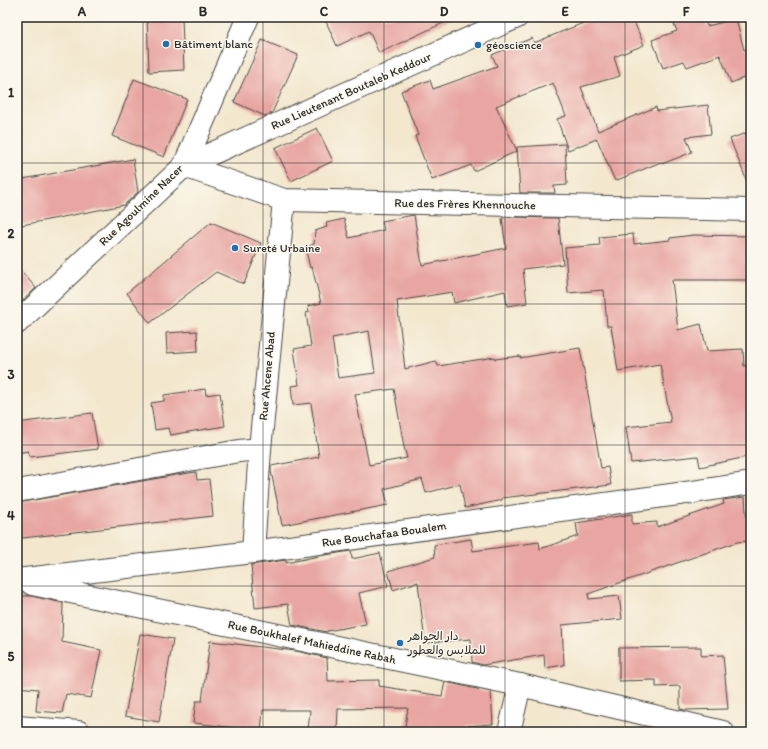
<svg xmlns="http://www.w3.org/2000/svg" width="768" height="749" viewBox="0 0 768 749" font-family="Itim,'Playpen Sans Arabic',sans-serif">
<rect width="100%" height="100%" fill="#fbf7ec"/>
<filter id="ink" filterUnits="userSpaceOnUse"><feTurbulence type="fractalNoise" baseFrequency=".025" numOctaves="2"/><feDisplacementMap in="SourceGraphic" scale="8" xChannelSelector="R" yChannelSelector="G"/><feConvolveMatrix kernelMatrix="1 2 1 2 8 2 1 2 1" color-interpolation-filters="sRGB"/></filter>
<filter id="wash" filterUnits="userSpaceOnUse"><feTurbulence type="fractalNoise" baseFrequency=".012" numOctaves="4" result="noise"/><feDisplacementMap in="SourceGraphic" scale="16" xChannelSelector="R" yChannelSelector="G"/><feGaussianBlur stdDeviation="0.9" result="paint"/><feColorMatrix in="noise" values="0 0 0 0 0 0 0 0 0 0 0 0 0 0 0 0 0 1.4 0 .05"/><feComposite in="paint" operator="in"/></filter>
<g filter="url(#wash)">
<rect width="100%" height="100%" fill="#f3e7ce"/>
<g id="blocks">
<g fill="#e8a5a1" fill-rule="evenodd">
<polygon points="147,17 182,17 184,70 149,72"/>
<polygon points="324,17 456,17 411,38 379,53 369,31 337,46"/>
<polygon points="598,17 632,17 644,45 614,57 620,76 581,87 598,131 656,107 657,111 708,105 711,134 686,137 692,152 662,164 661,162 615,181 597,139 568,150 557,119 566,116 553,83 496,106 517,151 474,171 471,165 432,180 415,136 418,135 401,91 430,80 433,89 497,66 492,55 532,38 534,43"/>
<polygon points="671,17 703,17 707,26 736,19 744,50 751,47 751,75 731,83 720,55 687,67 684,61 663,68 652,40 677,31"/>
<polygon points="262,40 298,55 272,113 265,116 234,102"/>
<polygon points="134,79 187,99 164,157 112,136"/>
<polygon points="317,128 333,161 291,181 275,148"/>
<polygon points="751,131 751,188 750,189 730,139"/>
<polygon points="565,144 567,185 554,186 555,193 520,193 517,147"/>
<polygon points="133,159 138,192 124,205 17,226 17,180"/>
<path d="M414 215 422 265 506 248 502 218 510 217 558 218 563 264 523 269 527 303 507 306 505 291 454 303 452 292 397 301 405 369 436 361 438 366 495 357V359L520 356V358L580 348 601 468 608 467 611 485 502 498V500L465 508 460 484 426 493 422 479 384 489 388 505 282 525 271 471V466L319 457 311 403 293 405 291 386 299 385 294 349 311 346 306 313 309 312 308 306 321 303 312 267 310 268 307 255 309 246 314 244 315 231 327 227 326 223 344 219 349 238 384 230 382 221ZM369 331 375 373 338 378 332 338ZM394 389 404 447 407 458 369 465 355 394Z"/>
<polygon points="211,222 261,243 244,284 216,272 150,323 127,293"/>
<polygon points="633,234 634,244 670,240 670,238 693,235 751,236 751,280 672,280 678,330 701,324 707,351 743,349 744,366 751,365 751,456 700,467 698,456 631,463 626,427 671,422 660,364 618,371 611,326 607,326 604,290 568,293 565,248 600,245 599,237"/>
<polygon points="17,266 36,288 17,306"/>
<polygon points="197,331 198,351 167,353 166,333"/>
<polygon points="205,389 206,395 220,393 225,426 170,435 168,428 155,430 151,403 164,401 164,395"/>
<polygon points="92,413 98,449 30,457 28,451 17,453 17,423"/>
<polygon points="196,472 197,480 209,479 213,516 23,538 20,531 17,532 17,503 176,475"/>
<polygon points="745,497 748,541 737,542 588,594 589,599 619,596 622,619 562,625 564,665 545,668 544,655 483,665 472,662 471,639 425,643 418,582 393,590 388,571 435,557 434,545 471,539 473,551 539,542 540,549 578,536 576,523 632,514 632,524 657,522 657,527 724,504 723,500"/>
<polygon points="351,551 352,559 380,553 388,586 359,593 366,624 327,631 327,632 292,625 288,604 255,608 251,565 286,560 286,563 319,556"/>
<polygon points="17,596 31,596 63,603 62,642 101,650 91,698 66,694 62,713 36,711 38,689 17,687"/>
<polygon points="140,634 173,639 159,722 125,716"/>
<polygon points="210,641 296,651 327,658 328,681 379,680 379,686 442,696 445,682 491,692 493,724 466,726 465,732 404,732 408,708 338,709 337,732 308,731 310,710 263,710 261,731 193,723 196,701 202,701"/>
<polygon points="701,647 701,656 723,655 728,709 685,710 680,709 680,686 656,687 656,680 619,681 619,648"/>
</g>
</g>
</g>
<g filter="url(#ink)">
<use href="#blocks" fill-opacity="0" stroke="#494743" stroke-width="1"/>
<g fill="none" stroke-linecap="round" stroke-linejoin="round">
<g stroke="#494743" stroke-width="24">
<g id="minor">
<polyline points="184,166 284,200 751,210"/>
<polyline points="184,166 517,17"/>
<polyline points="17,323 184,166 248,17"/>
<polyline points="17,491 239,451 260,449"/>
<polyline points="253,552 260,449 284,200"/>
<polyline points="17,580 253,552 693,492 751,483"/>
<polyline points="32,584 520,685 723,732"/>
<polyline points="17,727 79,732"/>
<polyline points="509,732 520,685"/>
</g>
</g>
<use href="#minor" stroke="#fff" stroke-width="22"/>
</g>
</g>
<path fill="none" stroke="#2b2b2b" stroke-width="1" stroke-opacity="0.55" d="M143 17V732M263 17V732M384 17V732M505 17V732M625 17V732M17 163H751M17 304H751M17 445H751M17 586H751"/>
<g fill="#1f6fb2" stroke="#fbf7ec" stroke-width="1.5">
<circle cx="166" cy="44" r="4"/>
<circle cx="478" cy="45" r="4"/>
<circle cx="235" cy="248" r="4"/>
<circle cx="400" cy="643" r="4"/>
</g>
<g text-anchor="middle" stroke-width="3" stroke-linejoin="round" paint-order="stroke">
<g font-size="12" fill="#2b2b2b" stroke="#fbf7ec" text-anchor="start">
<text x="174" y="48">Bâtiment blanc</text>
<text x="486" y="49">géoscience</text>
<text x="243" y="252">Sureté Urbaine</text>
<text x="408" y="640">دار الجواهر<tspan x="408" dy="14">للملابس والعطور</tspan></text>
</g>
<g font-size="12" fill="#2b2b2b" stroke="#fbf7ec">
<text transform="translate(351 91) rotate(-24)" y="4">Rue Lieutenant Boutaleb Keddour</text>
<text transform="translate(465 204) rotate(1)" y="4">Rue des Frères Khennouche</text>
<text transform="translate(141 205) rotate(-44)" y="4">Rue Agoulmine Nacer</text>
<text transform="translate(267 376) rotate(-85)" y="4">Rue Ahcene Abad</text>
<text transform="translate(384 534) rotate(-8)" y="4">Rue Bouchafaa Boualem</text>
<text transform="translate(312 642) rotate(12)" y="4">Rue Boukhalef Mahieddine Rabah</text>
</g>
</g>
<rect width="768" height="749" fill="none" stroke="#fbf7ec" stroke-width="44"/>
<rect x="22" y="22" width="724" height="705" fill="none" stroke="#2b2b2b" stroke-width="1.5"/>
<g font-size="13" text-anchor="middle" font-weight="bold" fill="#2b2b2b">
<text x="82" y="16">A</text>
<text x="203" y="16">B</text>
<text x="324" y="16">C</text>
<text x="444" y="16">D</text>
<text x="565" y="16">E</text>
<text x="686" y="16">F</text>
<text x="11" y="97">1</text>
<text x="11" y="238">2</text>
<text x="11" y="379">3</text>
<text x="11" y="520">4</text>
<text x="11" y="661">5</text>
</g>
</svg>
